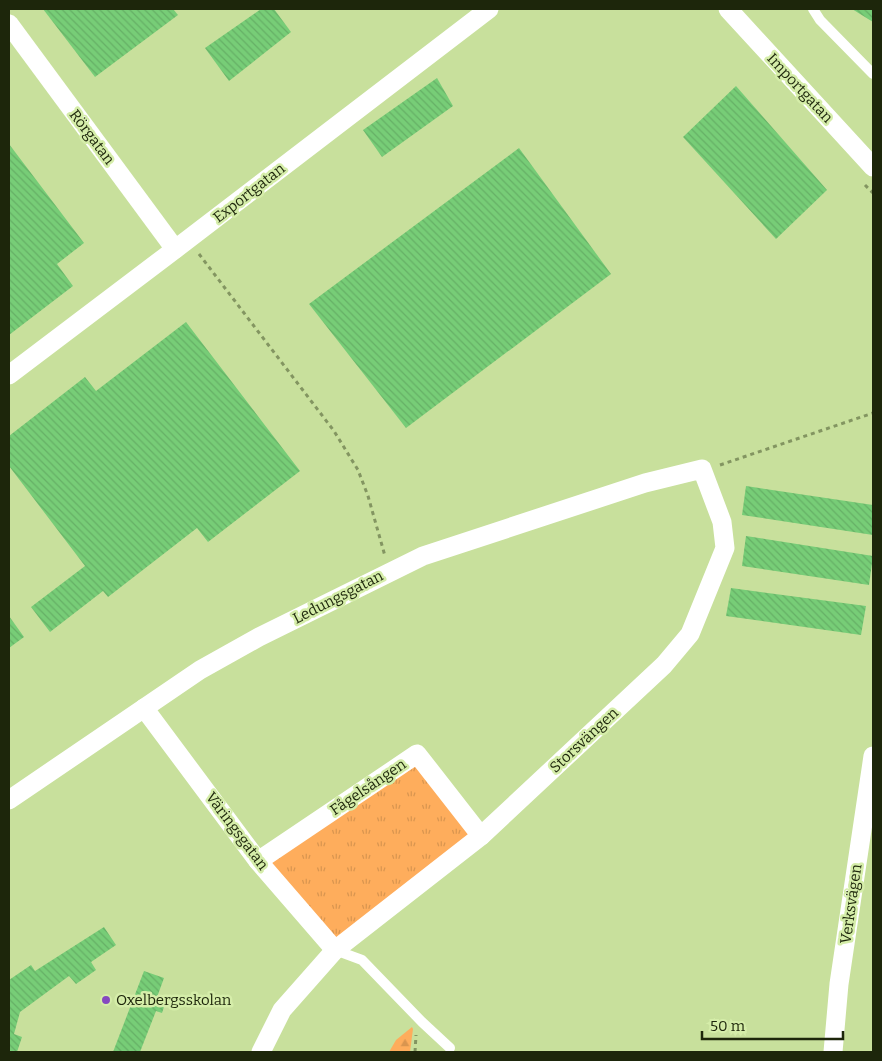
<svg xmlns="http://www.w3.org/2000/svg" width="882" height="1061" viewBox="0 0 882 1061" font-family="Bitter,serif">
<defs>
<pattern id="forest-firs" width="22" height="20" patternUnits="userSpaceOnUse" patternTransform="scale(1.25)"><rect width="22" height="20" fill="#fead5c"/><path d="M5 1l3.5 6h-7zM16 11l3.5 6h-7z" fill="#d9954f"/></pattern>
<pattern id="park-tufts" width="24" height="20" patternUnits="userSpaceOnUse" patternTransform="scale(1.25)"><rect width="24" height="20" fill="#fead5c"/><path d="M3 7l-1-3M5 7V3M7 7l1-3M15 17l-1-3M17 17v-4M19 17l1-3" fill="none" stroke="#d9954f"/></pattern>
<pattern id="building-back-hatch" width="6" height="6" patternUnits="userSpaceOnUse" patternTransform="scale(1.25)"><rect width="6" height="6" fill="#77cd77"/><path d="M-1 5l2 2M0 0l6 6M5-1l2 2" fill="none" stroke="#66b066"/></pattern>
</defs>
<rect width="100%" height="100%" fill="#c8e09c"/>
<polygon fill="url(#forest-firs)" points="412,1027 413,1029 410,1052 389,1052 396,1040"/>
<polygon fill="url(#park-tufts)" points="417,754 481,836 335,950 258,861"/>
<g fill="url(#building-back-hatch)">
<polygon points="43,9 173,9 178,15 95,77"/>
<polygon points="261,9 274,9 291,32 229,81 205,48"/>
<polygon points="852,9 873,9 873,22"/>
<polygon points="437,78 453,106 382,157 363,130"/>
<polygon points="736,86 827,190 776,239 683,137"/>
<polygon points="9,144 84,243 57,264 73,286 9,335"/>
<polygon points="519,148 611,274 406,428 309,304"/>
<polygon points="186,322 300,471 208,542 197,528 108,597 103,591 50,632 31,607 85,566 9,466 9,436 85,377 96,391"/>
<polygon points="746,486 873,505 873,535 742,515"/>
<polygon points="746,536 873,556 869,585 742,566"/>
<polygon points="731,588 866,606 861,635 726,616"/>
<polygon points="9,616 24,637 9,648"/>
<polygon points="104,927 116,945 91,962 96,970 76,984 69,976 20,1012 14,1034 22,1037 17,1052 9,1052 9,980 31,965 35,971"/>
<polygon points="144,971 164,978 156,1000 165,1004 162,1013 156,1011 140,1052 113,1052"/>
</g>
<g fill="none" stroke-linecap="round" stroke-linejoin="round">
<g stroke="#839561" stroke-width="3" stroke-dasharray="4 4" stroke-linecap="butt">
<polyline points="865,185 873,193"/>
<polyline points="199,254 334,431 358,470 368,496 385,556"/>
<polyline points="720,465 873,413"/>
<polyline points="415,1052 416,1035"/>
</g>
<g stroke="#fff" stroke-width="10">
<polyline points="813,9 820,20 873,74"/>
<polyline points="335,950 362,960 422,1022 450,1048"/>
</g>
<g stroke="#fff" stroke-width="19">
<polyline points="728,9 873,167"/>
<polyline points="9,24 175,249"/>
<polyline points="9,375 165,257 489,9"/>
<polyline points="144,708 258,861 335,950"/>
<polyline points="9,800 200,670 259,637 423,556 645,483 702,469 722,522 725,548 690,634 664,665 481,836 335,950 282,1010 261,1052"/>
<polyline points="258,861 417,754 481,836"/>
<polyline points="833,1052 839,984 873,756"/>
</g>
</g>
<circle fill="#8549c0" stroke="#d5eda9" stroke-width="2" cx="106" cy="1000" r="5"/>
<g text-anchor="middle" stroke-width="5" stroke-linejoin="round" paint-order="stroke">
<g font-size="15" fill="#1d260b" stroke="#d5eda9">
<text transform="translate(800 88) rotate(47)" y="5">Importgatan</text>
<text transform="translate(92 137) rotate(53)" y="5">Rörgatan</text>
<text transform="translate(249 193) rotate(-38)" y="5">Exportgatan</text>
<text transform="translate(338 597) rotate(-27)" y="5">Ledungsgatan</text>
<text transform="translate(584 740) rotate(-43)" y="5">Storsvängen</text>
<text transform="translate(368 787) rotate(-34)" y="5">Fågelsången</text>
<text transform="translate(237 831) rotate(53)" y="5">Väringsgatan</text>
<text transform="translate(851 904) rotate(-82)" y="5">Verksvägen</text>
</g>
<g font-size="15" fill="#1d260b" stroke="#d5eda9" text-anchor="start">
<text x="116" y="1005">Oxelbergsskolan</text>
</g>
</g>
<rect width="882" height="1061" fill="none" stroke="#1d260b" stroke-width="20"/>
<path d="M702 1031v8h141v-8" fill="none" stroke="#1d260b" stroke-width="2.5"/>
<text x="710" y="1031" font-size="15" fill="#1d260b" stroke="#d5eda9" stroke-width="4" paint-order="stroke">50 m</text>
</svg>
